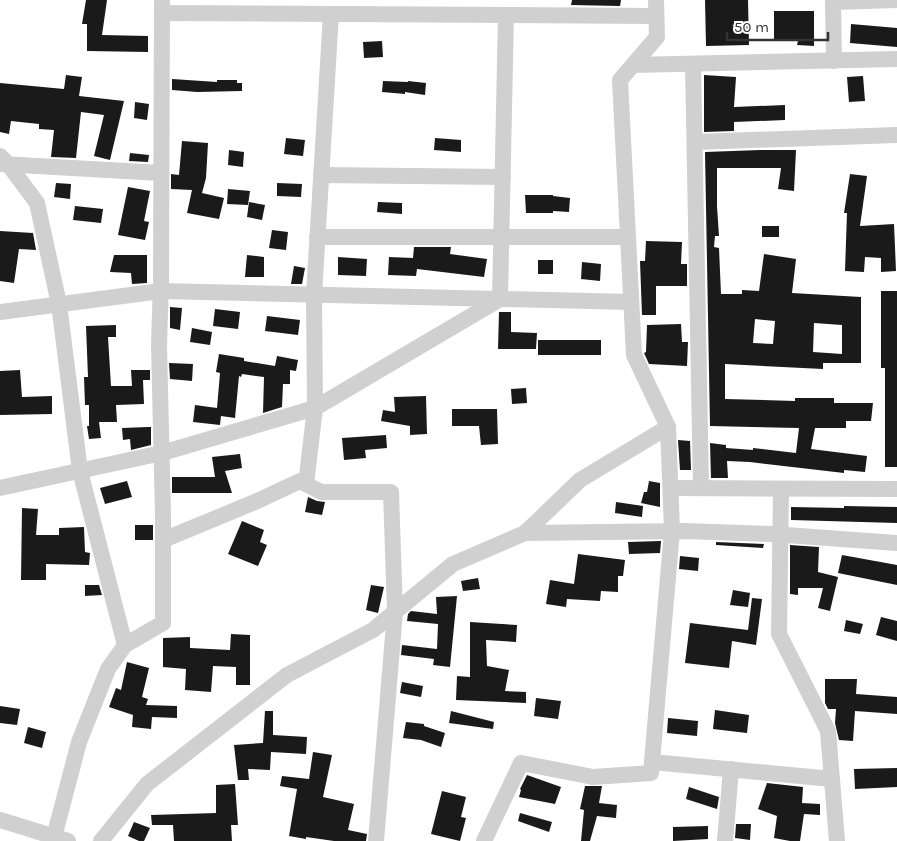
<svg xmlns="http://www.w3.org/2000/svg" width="897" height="841" viewBox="0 0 897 841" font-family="Karla,sans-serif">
<rect width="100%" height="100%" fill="#fff"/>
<g fill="#1a1a1a" fill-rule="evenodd">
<polygon points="86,0 107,0 102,35 148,36 148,52 87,51 87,24 82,24"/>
<polygon points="572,0 621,0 620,6 571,5"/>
<polygon points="705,0 748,0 749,45 706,46"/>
<polygon points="774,11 814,11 814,46 797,45 798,41 774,41"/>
<polygon points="851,24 897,28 897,47 850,43"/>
<polygon points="382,41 383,57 364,58 363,42"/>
<polygon points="66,75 82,77 79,96 124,101 110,160 94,156 104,115 81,112 76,158 51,157 54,130 39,129 39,124 11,121 9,134 0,132 0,83 64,89"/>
<polygon points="704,75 736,77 734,107 785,105 785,120 734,122 734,131 704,132"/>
<polygon points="863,76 865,101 849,102 847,77"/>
<polygon points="172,79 217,82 217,80 237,80 237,83 242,83 242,91 197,92 172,90"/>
<polygon points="383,81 408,82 408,81 426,83 425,95 405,92 405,94 382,92"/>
<polygon points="135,102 149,104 147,120 134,118"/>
<polygon points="286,138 305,140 303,156 284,154"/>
<polygon points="435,138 461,140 461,152 434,150"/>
<polygon points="182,141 208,143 206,178 202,193 224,198 219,219 187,213 192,190 171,189 171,174 179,175"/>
<polygon points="229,150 244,152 243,167 228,165"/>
<path d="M760 150H796L794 191 778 189 781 168H717V206L719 236H715L714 247 719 248 721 294H742V290L759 291 764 254 796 259 792 293 861 297V363H823V369L725 364V399L795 401V398H834V403H873L871 421H846V428H815L811 449 867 456 865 472 844 470V473L750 462 727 461 728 478H711L710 443 726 445V448L753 450V448L796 453 799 428 710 426 705 152ZM755 319 775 321 773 344 753 343ZM814 323 842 325V354L813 352Z"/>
<polygon points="130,153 149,155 148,162 129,161"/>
<polygon points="850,174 867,176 860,226 894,224 896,271 881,272 881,258 865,257 864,272 845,271 847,213 844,213"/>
<polygon points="56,183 71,184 70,199 54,197"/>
<polygon points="277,183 302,184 301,197 277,196"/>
<polygon points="128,187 150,191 144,221 149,222 145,240 118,235"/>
<polygon points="228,189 250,191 248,205 227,204"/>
<polygon points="525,195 553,195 553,196 570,198 569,212 553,211 553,213 526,213"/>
<polygon points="249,202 265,205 262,220 247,217"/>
<polygon points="378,202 402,203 402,214 377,212"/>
<polygon points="75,206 103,209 101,223 73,220"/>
<rect x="762" y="226" width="17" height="11"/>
<polygon points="272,230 288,232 286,250 269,248"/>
<polygon points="0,231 33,233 36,250 19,249 14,283 0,281"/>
<polygon points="646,241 682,242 681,264 687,264 687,286 656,286 656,315 642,315 640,261 645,261"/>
<polygon points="414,247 451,247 450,254 487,259 484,277 417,269 416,276 388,275 389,257 413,258"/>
<polygon points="114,255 147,255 147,283 132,284 131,273 110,272"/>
<polygon points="247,255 264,257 264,277 245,277"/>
<polygon points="338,257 367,259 366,276 338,275"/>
<rect x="538" y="260" width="15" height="14"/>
<polygon points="582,262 601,264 600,281 581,279"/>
<polygon points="294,266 305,268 302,284 291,284"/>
<polygon points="881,291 897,291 897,467 885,467 885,368 881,368"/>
<polygon points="170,307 182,308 180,330 170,328"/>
<polygon points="215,309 240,312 238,329 213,326"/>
<polygon points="499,312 511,312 511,332 537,333 536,349 498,349"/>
<polygon points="267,316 300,320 298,335 265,331"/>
<polygon points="681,324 682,342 688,342 687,366 649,364 644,353 646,352 647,325"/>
<polygon points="116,325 116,337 108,337 111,386 132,386 131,370 150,370 150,380 143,380 144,404 116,405 117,422 99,422 101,438 89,439 87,426 89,426 89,405 85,405 84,377 88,377 86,326"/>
<polygon points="192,328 212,332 210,345 190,342"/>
<rect x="538" y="340" width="63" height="15"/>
<polygon points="219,354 244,358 244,361 275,366 277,356 298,360 296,371 290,370 290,384 283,384 282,407 263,413 264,377 242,374 241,377 239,376 235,418 221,416 220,425 193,422 195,405 217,408 220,373 216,372"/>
<polygon points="169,363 193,364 192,381 170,379"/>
<polygon points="20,370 22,397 52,396 52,414 0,415 0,371"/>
<polygon points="526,388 527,403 512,404 511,389"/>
<polygon points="426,396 427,434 410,435 410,426 381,421 383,410 395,412 394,397"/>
<polygon points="452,409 497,409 498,444 481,445 479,426 452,426"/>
<polygon points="148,427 151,427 151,445 131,450 130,439 123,440 122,428"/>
<polygon points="386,435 387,448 365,450 366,458 344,460 342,438"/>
<polygon points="678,440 690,441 691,470 680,470"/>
<polygon points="240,454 242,468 225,471 232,493 172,493 172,477 215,477 212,457"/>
<polygon points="127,481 132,497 105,504 100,488"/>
<polygon points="649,481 660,483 660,507 641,503 644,492 647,492"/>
<polygon points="308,497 317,501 325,502 322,515 305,512"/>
<polygon points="616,502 643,506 642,517 615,513"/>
<polygon points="844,506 897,507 897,523 791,520 791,507 844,508"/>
<polygon points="22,508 38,509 36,535 59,535 59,528 84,527 85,552 90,553 89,565 46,564 46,580 21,580"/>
<polygon points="242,521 264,530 260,542 267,545 258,566 228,554"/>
<rect x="135" y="525" width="18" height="15"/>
<polygon points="661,541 660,553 629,554 628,542"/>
<polygon points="716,542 764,544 763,548 716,545"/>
<polygon points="790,545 819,547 818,572 838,577 830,611 818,608 823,588 798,588 798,595 790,594"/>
<polygon points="578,554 625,560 623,576 618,576 618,592 601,591 600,601 567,599 566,607 546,604 550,580 574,584"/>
<polygon points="842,555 897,565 897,585 838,573"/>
<polygon points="680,556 699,558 698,571 679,569"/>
<polygon points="478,578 480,589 463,591 461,581"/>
<polygon points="85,585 99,585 102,595 85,596"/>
<polygon points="371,585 384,587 378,613 366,610"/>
<polygon points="733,590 750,593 748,607 730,605"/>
<polygon points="457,596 450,667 433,665 434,659 401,655 402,645 437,649 438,624 407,621 408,614 411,611 437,614 436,597"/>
<polygon points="752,598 762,599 756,645 732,641 729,668 685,663 690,623 748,630"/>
<polygon points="881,617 897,621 897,641 876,635"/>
<polygon points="846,620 863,624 860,634 844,631"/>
<polygon points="470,622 517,625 516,642 486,640 487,666 509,670 505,691 526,692 526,703 456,700 457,676 470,677"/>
<polygon points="231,634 250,635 250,685 236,685 236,667 213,666 211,692 185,690 186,669 163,667 163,638 190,637 190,648 230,650"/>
<polygon points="127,662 149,668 142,697 148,699 146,705 177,706 177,718 152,717 151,729 132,727 133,715 109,707 116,688 121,690"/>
<polygon points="825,679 857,679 856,694 897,697 897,714 855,711 853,741 839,740 835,723 836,709 828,709 825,703"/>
<polygon points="402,682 423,686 421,697 400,693"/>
<polygon points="536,698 561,701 558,719 534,716"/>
<polygon points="0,706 20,709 17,725 0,723"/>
<polygon points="715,710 749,715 747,733 713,729"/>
<polygon points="265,711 273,711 273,735 307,737 306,754 271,752 270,770 248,769 249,780 238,780 234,745 263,743"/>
<polygon points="451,711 494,722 493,729 449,723"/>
<polygon points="668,718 698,721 697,736 667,733"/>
<polygon points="406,722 424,724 424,726 445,733 441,747 421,740 403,738"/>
<polygon points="28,727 46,732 42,748 24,743"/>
<polygon points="313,752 332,755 323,797 354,804 348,830 367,834 366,841 334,841 306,837 306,839 289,836 297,789 280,786 282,776 309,779"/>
<polygon points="897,768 897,787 855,789 854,769"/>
<polygon points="527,775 561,787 555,804 519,797 521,790 520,789"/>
<polygon points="767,783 803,787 802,803 820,804 820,815 804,814 800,841 790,841 774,838 777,816 758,809"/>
<polygon points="235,784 238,825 231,825 232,841 174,841 173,825 152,825 151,815 216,813 216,785"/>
<polygon points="585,786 602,786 599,803 617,805 616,818 597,816 590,841 581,841 584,810 580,809"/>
<polygon points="689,787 719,797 717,809 686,799"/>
<polygon points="442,791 466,797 461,817 466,818 460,841 431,834"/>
<polygon points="520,813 552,822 549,832 518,821"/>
<polygon points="134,822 150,828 144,841 139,841 128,836"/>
<polygon points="736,824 751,824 750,840 735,838"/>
<polygon points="708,826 708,839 673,841 673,827"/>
</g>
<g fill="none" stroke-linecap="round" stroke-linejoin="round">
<g stroke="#d0d0d0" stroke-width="16">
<polyline points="162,13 656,16"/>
<polyline points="834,61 833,2 897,0"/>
<polyline points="693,64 701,488"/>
<polyline points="633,65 897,59"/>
<polyline points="695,142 897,135"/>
<polyline points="0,156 8,164 37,203 59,304 80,471 125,645"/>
<polyline points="1,164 161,173"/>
<polyline points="321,175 503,177"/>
<polyline points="317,237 628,237"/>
<polyline points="0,312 161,291 631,302"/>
<polyline points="306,484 315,408 314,295 331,14"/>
<polyline points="0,488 162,453 315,408 500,299 506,15"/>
<polyline points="671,488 897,489"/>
<polyline points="781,489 779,634 828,731 837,841"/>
<polyline points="525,533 580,480 668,427"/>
<polyline points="163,540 255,502 300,481 321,492 391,492 395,612 376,841"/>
<polyline points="652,762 832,779"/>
<polyline points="0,820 68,841"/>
<polyline points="53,841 79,742 108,669 125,645 163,623 163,516 159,345 161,281 162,0"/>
<polyline points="101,841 147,784 287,675 373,630 453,564 525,533 684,531 772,534 897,543"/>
<polyline points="484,841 521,763 593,777 651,773 672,531 668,427 634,355 620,80 657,37 656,0"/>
<polyline points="725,841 731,769"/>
</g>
</g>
<path d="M727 32v8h101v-8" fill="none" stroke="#333333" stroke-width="2.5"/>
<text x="734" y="32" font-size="15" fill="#333333" stroke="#ffffff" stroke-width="4" paint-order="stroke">50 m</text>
</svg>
